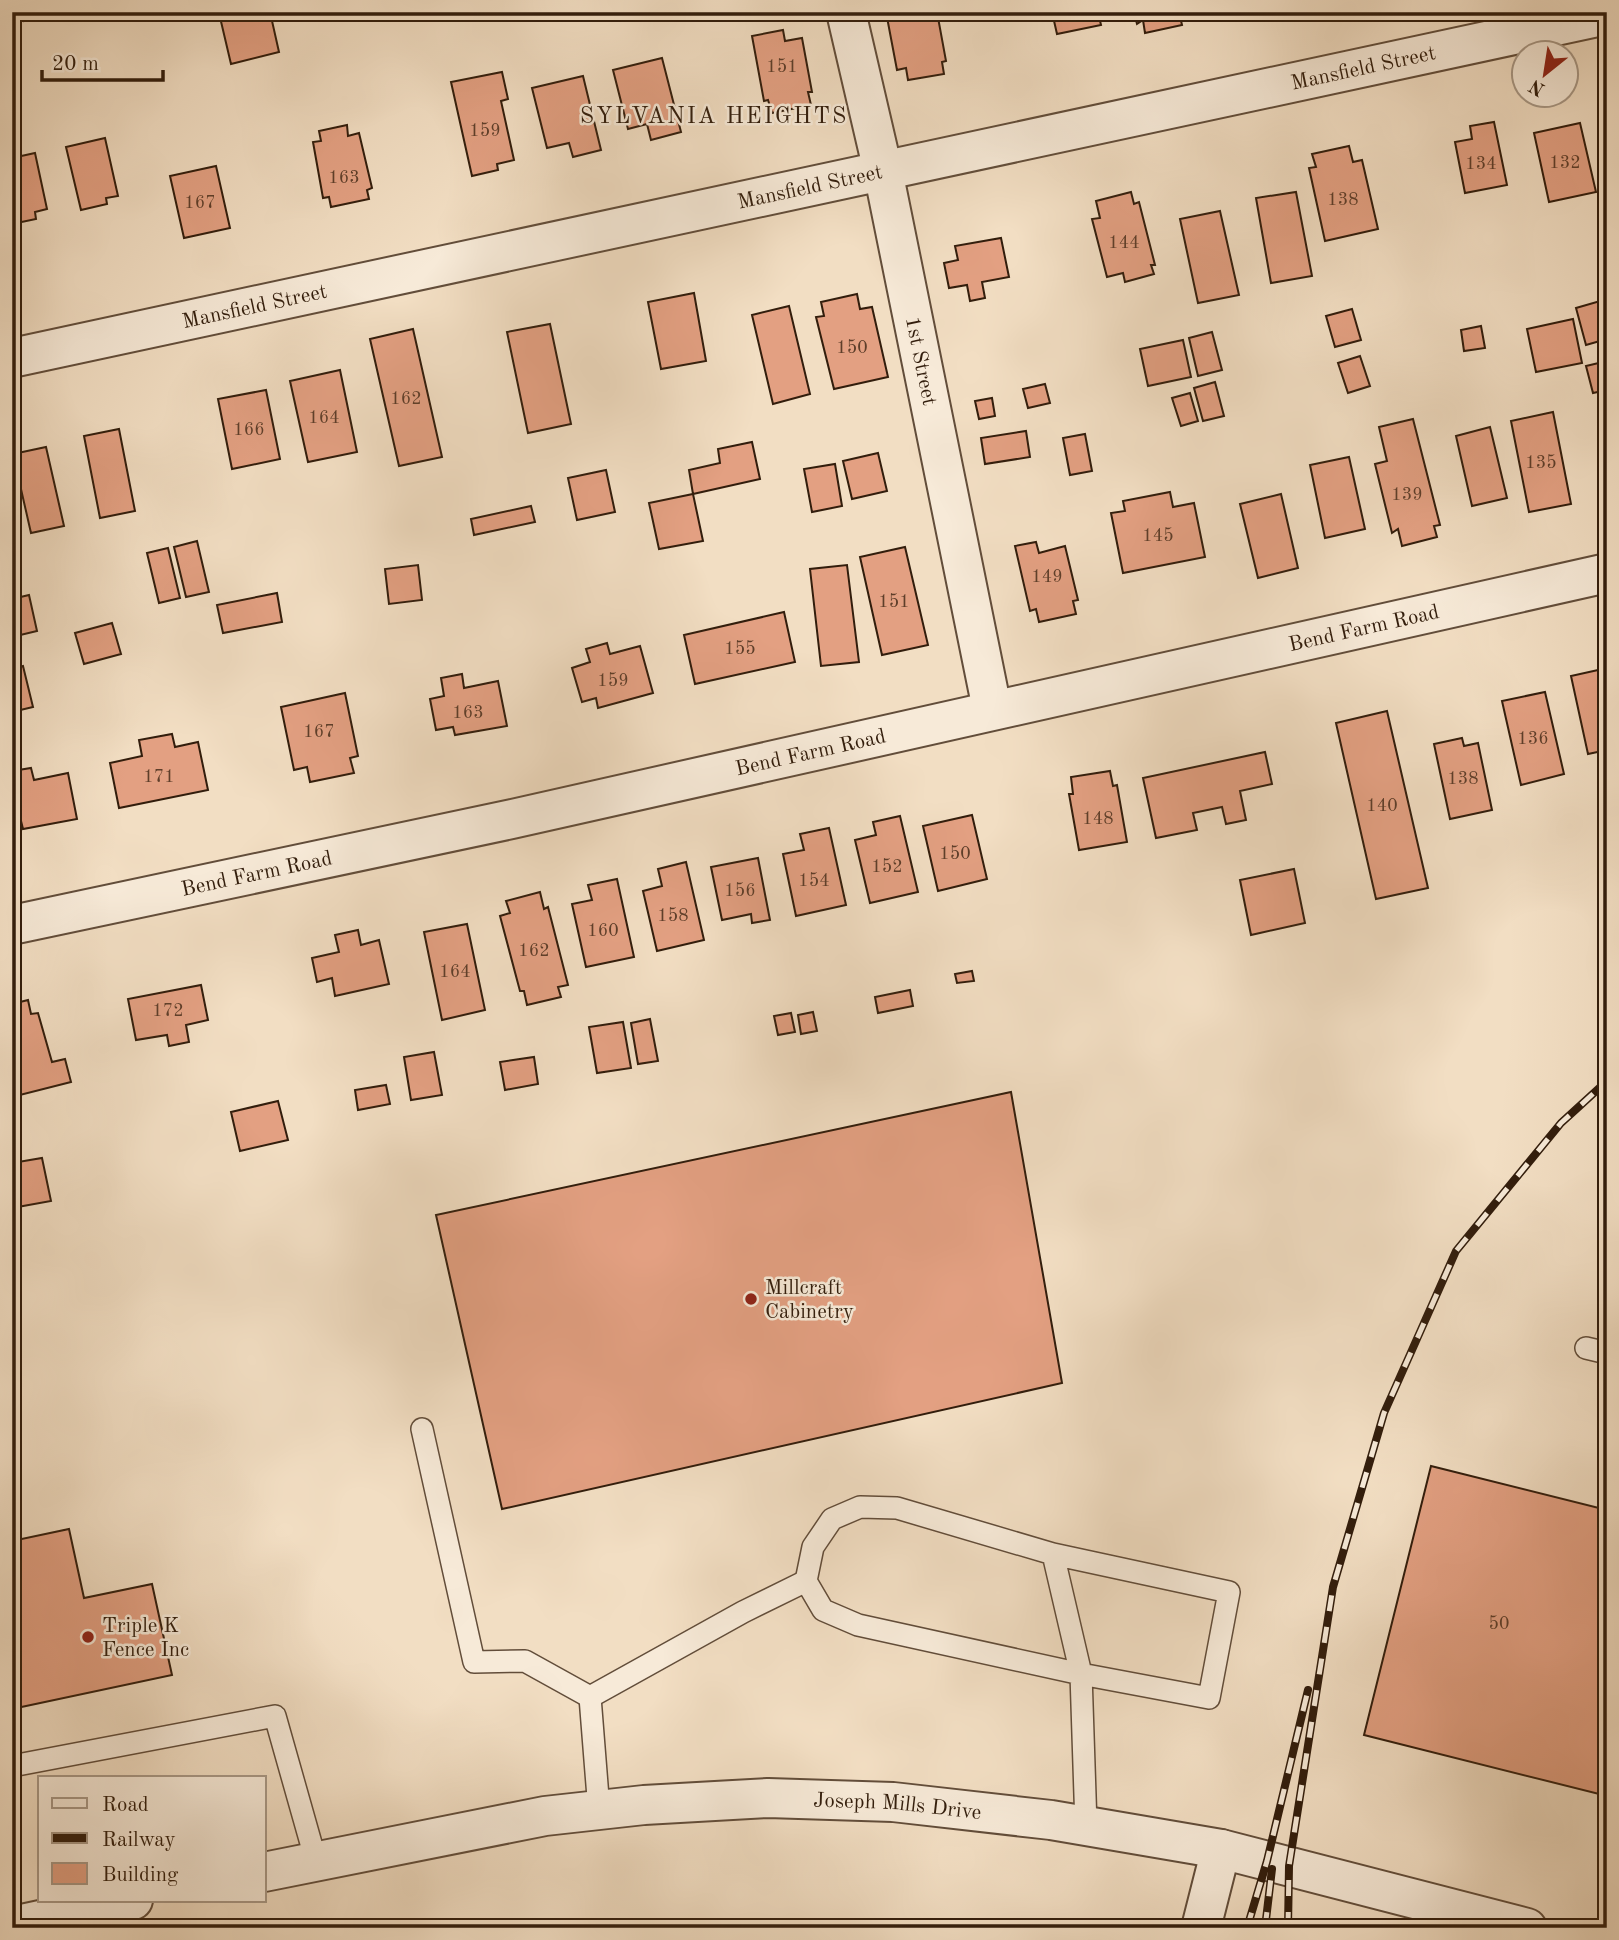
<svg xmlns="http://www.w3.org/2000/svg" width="1619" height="1940" viewBox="0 0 1619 1940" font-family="'Old Standard TT',serif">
<rect width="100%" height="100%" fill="#f2dec3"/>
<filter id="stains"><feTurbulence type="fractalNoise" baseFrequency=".00286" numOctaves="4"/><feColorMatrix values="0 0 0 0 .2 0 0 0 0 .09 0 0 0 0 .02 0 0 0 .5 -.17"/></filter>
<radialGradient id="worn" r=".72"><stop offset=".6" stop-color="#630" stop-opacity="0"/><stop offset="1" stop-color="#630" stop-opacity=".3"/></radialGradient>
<g fill="#e3a082" stroke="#321d0c" stroke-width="2">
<polygon points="22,12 45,12 46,16 24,21"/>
<polygon points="223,12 270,12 279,52 231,64 219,13"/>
<polygon points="886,12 937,12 946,61 942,62 944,74 908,80 906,68 897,70"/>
<polygon points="1052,12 1098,12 1101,25 1057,34"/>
<polygon points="1134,12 1179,12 1182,25 1145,33 1143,20 1137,24"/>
<polygon points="783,30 785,41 802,38 812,92 808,92 811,105 772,113 768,100 764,101 752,36"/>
<polygon points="662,58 681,132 651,140 647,124 628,129 613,70"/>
<polygon points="502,72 508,99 501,101 514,160 497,164 498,170 472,176 451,82"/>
<polygon points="583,76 601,150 573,157 569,143 547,148 532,88"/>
<polygon points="1494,122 1507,185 1465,193 1455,142 1472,139 1470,126"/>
<polygon points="1580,123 1596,192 1549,202 1534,133"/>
<polygon points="347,125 348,136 359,133 372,188 367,190 369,199 331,207 329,197 323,198 313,142 321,141 319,131"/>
<polygon points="105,138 118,196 106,198 107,204 81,210 66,147"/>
<polygon points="1349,146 1353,162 1362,160 1378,229 1325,241 1309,168 1316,167 1312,154"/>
<polygon points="35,153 47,209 35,212 36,219 12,224 12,158"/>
<polygon points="216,166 230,228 184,238 170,176"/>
<polygon points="1131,192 1134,204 1139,202 1155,265 1151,265 1154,274 1125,282 1123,273 1107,277 1092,219 1100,218 1096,201"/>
<polygon points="1296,192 1312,276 1271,283 1256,198"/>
<polygon points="1220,211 1239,295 1198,303 1180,219"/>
<polygon points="1001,238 1009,277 982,282 985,298 970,301 967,285 949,288 944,263 958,260 955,246"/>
<polygon points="694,293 706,361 661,369 648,302"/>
<polygon points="857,294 860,309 872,307 888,377 834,389 816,317 824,316 821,302"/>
<polygon points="1607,299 1607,339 1586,345 1576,308"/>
<polygon points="789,306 810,394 773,404 752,315"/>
<polygon points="1352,309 1361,340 1335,347 1326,316"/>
<polygon points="1573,319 1582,363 1536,372 1527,329"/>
<polygon points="550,324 571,424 528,433 507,332"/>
<polygon points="1481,326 1485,348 1464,351 1461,330"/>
<polygon points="413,329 442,457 399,466 370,339"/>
<polygon points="1212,332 1222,370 1198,376 1189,338"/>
<polygon points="1183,340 1191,377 1148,386 1140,349"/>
<polygon points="1360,356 1370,386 1348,393 1338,363"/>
<polygon points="1607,361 1607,390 1593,393 1586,366"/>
<polygon points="340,370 357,452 308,462 290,381"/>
<polygon points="1215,382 1224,416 1203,421 1194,388"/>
<polygon points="1045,384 1050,403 1028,408 1023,389"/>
<polygon points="266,390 280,459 232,469 218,399"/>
<polygon points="1190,393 1198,421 1181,426 1172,398"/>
<polygon points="992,398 995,416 979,419 975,401"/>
<polygon points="1553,412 1571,504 1529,512 1511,421"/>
<polygon points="1413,419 1440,525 1434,526 1437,537 1402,546 1398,529 1392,533 1375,464 1387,461 1379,427"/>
<polygon points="1490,427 1507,498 1472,506 1456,436"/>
<polygon points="119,429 135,511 100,518 84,436"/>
<polygon points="1026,431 1030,457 985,464 981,438"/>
<polygon points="1085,434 1092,471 1070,475 1063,438"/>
<polygon points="752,442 760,479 693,494 689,470 720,463 718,449"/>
<polygon points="46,447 64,526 31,533 13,454"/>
<polygon points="878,453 887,491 852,499 843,461"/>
<polygon points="1349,457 1365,529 1325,538 1310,465"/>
<polygon points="835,464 842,506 812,512 804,469"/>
<polygon points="606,470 615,512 577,520 568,478"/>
<polygon points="1170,492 1173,507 1194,503 1205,557 1123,573 1111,513 1125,511 1123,501"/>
<polygon points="693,494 703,541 659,549 649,503"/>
<polygon points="1281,494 1298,568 1258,578 1240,504"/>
<polygon points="531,506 535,522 474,535 471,519"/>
<polygon points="197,541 209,592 186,597 174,547"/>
<polygon points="1036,542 1039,553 1065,546 1078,600 1073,601 1076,614 1039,622 1036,609 1030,611 1015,546"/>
<polygon points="905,547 928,645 882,655 860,557"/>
<polygon points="168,548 180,598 159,603 147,553"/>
<polygon points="418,565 422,600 389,604 385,569"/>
<polygon points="847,565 859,662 821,666 810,569"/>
<polygon points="277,593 282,622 223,633 217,605"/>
<polygon points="29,595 37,631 12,637 12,599"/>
<polygon points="784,612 795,662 695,684 684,635"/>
<polygon points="112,623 121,654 84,664 75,633"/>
<polygon points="607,643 610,654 640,646 653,693 598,708 596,698 582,702 572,668 590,662 586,649"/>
<polygon points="23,666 33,707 12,712 12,669"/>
<polygon points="1607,668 1607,750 1588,754 1571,676"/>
<polygon points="462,674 464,688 498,681 507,726 455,735 453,727 436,730 430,699 444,696 441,678"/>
<polygon points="1545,692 1564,774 1521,785 1502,701"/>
<polygon points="345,693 358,756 350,758 354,773 310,782 307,767 294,770 281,707"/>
<polygon points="1387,711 1428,888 1376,899 1336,723"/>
<polygon points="172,734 175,747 198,742 208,790 119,808 110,763 142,756 139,740"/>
<polygon points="1462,738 1464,746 1478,743 1492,810 1450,819 1434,744"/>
<polygon points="1265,752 1272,784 1240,791 1246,820 1226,824 1222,807 1193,813 1197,830 1156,838 1143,778"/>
<polygon points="31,768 34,780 68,773 77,819 23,829 21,821 12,823 12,771"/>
<polygon points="1110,771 1113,786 1117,785 1127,842 1079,850 1069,794 1073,794 1071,777"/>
<polygon points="972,815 987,879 938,891 923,826"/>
<polygon points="900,816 918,892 870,903 855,840 876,835 873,822"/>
<polygon points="829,828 846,905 796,916 783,854 804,850 800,834"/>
<polygon points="758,858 770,920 752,923 751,914 722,920 711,867"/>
<polygon points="686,862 704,940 657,951 643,891 662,886 658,869"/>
<polygon points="1294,869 1305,923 1251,935 1240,880"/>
<polygon points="617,879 634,957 586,967 572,904 592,900 588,885"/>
<polygon points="540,892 544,909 548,907 568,985 558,987 561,997 527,1005 524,991 520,991 500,916 510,913 506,901"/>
<polygon points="467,924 485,1010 442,1020 424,932"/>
<polygon points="358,930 361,945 379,940 389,984 335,996 332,978 317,982 312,958 339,952 335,935"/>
<polygon points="972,971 974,981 957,983 955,974"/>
<polygon points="201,985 208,1020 186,1025 189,1042 169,1046 167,1035 136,1040 128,999"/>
<polygon points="910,990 913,1006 878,1013 875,997"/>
<polygon points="28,1000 31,1014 38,1013 52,1062 65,1059 71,1082 12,1097 12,1004"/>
<polygon points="813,1012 817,1031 801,1034 798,1015"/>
<polygon points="791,1013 795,1032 778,1035 774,1016"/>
<polygon points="650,1019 658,1061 638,1064 631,1023"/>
<polygon points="623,1022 631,1068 597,1073 589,1027"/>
<polygon points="434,1052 442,1095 411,1100 404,1057"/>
<polygon points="534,1057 538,1084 505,1090 500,1062"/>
<polygon points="386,1085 390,1104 358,1110 355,1090"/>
<polygon points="1011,1092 1062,1383 502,1509 436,1215"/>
<polygon points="278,1101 288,1140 240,1151 231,1112"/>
<polygon points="42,1158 51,1201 12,1208 12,1163"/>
<polygon points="1431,1466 1607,1510 1607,1796 1364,1735"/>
<polygon points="69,1529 84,1598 152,1584 172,1675 12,1709 12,1541"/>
</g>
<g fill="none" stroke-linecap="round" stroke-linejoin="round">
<g stroke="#624d3a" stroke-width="24">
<g id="lane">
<polyline points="1586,1348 1607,1353"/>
<polyline points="422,1429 474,1662 525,1661 590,1697"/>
<polyline points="1053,1554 897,1508 860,1507 832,1519 813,1547 806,1581 823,1610 858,1625 1081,1674 1209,1698 1229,1592 1053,1554 1081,1674 1086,1826"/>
<polyline points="12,1766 275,1716 316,1861"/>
<polyline points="599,1810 590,1697 743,1612 806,1581"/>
</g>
</g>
<g stroke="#624d3a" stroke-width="42">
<g id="street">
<path id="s1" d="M846 12 883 171 992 709"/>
<path id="s2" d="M12 358 1607 15"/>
<path id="s3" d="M12 925 512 819 1607 573"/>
<path id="s4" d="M264 1872 545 1816 644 1805 768 1798 893 1802 1051 1820 1221 1849 1527 1928"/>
<polyline points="12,1926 133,1900"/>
<polyline points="1201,1928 1221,1849"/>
</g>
</g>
<use href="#lane" stroke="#f7ead8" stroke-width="21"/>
<use href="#street" stroke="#f7ead8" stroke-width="38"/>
<g stroke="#321d0c" stroke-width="8">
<g id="rail">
<polyline points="1247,1928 1267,1861 1308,1690"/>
<polyline points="1265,1928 1272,1869"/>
<polyline points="1288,1928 1289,1866 1333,1587 1384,1413 1456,1251 1561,1123 1607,1081"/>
</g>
</g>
<use href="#rail" stroke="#f7ead8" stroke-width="5" stroke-dasharray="16" stroke-linecap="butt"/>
</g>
<g fill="#8f2418" stroke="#f7ead8" stroke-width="2.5">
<circle cx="751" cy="1299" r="7"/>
<circle cx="88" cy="1637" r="7"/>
</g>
<g text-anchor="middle" stroke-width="5" stroke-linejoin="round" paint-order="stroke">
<g font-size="18" fill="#5e3e2a">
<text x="782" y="72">151</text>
<text x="485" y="136">159</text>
<text x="1565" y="168">132</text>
<text x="1481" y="169">134</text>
<text x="344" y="183">163</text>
<text x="1343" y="205">138</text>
<text x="200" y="208">167</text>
<text x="1124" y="248">144</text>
<text x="852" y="353">150</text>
<text x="406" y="404">162</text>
<text x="324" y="423">164</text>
<text x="249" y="435">166</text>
<text x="1541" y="468">135</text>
<text x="1407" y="500">139</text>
<text x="1158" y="541">145</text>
<text x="1047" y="582">149</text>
<text x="894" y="607">151</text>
<text x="740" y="654">155</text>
<text x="613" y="686">159</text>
<text x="468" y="718">163</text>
<text x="319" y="737">167</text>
<text x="1533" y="744">136</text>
<text x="159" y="782">171</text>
<text x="1463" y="784">138</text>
<text x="1382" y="811">140</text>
<text x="1098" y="824">148</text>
<text x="955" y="859">150</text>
<text x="887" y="872">152</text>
<text x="814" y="886">154</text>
<text x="740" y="896">156</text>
<text x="673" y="921">158</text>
<text x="603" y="936">160</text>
<text x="534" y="956">162</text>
<text x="455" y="977">164</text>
<text x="168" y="1016">172</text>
<text x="1499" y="1629">50</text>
</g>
<g font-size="21" fill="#321d0c" stroke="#f7ead8">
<text dy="7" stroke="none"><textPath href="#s2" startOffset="1382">Mansfield Street</textPath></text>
<text dy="7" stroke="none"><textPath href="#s2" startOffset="816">Mansfield Street</textPath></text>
<text dy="7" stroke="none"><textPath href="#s2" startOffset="248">Mansfield Street</textPath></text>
<text dy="7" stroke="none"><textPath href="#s1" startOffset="357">1st Street</textPath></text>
<text dy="7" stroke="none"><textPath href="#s3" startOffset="1384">Bend Farm Road</textPath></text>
<text dy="7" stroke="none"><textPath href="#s3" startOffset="817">Bend Farm Road</textPath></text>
<text dy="7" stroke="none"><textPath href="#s3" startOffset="250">Bend Farm Road</textPath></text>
<text dy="7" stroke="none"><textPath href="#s4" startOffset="640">Joseph Mills Drive</textPath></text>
</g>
<g font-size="21" fill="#321d0c" stroke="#f7ead8" text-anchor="start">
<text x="765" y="1294">Millcraft<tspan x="765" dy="24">Cabinetry</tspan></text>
<text x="102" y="1632">Triple K<tspan x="102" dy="24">Fence Inc</tspan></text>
</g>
<g font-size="23" letter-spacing="2" fill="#321d0c" stroke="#f7ead8">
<text x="714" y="123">SYLVANIA HEIGHTS</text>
</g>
</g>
<rect width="1619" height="1940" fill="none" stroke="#f2dec3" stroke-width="42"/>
<rect x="14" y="14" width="1591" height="1912" fill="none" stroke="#321d0c" stroke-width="3.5"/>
<rect x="21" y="21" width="1577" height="1898" fill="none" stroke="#321d0c" stroke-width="2"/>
<rect x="38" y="1776" width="228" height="126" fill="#f7ead8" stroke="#a89886" stroke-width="2"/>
<rect x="52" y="1798" width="35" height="10" fill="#f7ead8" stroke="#a89886" stroke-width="2"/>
<text x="102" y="1811" font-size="21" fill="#321d0c">Road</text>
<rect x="52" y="1833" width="35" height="10" fill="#321d0c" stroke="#a89886" stroke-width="2"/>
<text x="102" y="1846" font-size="21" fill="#321d0c">Railway</text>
<rect x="52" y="1863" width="35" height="21" fill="#e3a082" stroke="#a89886" stroke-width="2"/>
<text x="102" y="1881" font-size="21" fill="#321d0c">Building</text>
<g transform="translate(1545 74) rotate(210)"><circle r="33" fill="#f7ead8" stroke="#a89886" stroke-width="2"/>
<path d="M0-5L12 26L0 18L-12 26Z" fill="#8f2418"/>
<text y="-10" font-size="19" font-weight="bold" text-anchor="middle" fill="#321d0c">N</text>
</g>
<path d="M42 70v10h121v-10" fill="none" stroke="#321d0c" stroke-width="3.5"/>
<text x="52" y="70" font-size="21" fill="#321d0c" stroke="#f7ead8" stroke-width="5" paint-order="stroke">20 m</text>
<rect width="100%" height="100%" filter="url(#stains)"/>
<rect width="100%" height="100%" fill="url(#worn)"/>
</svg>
